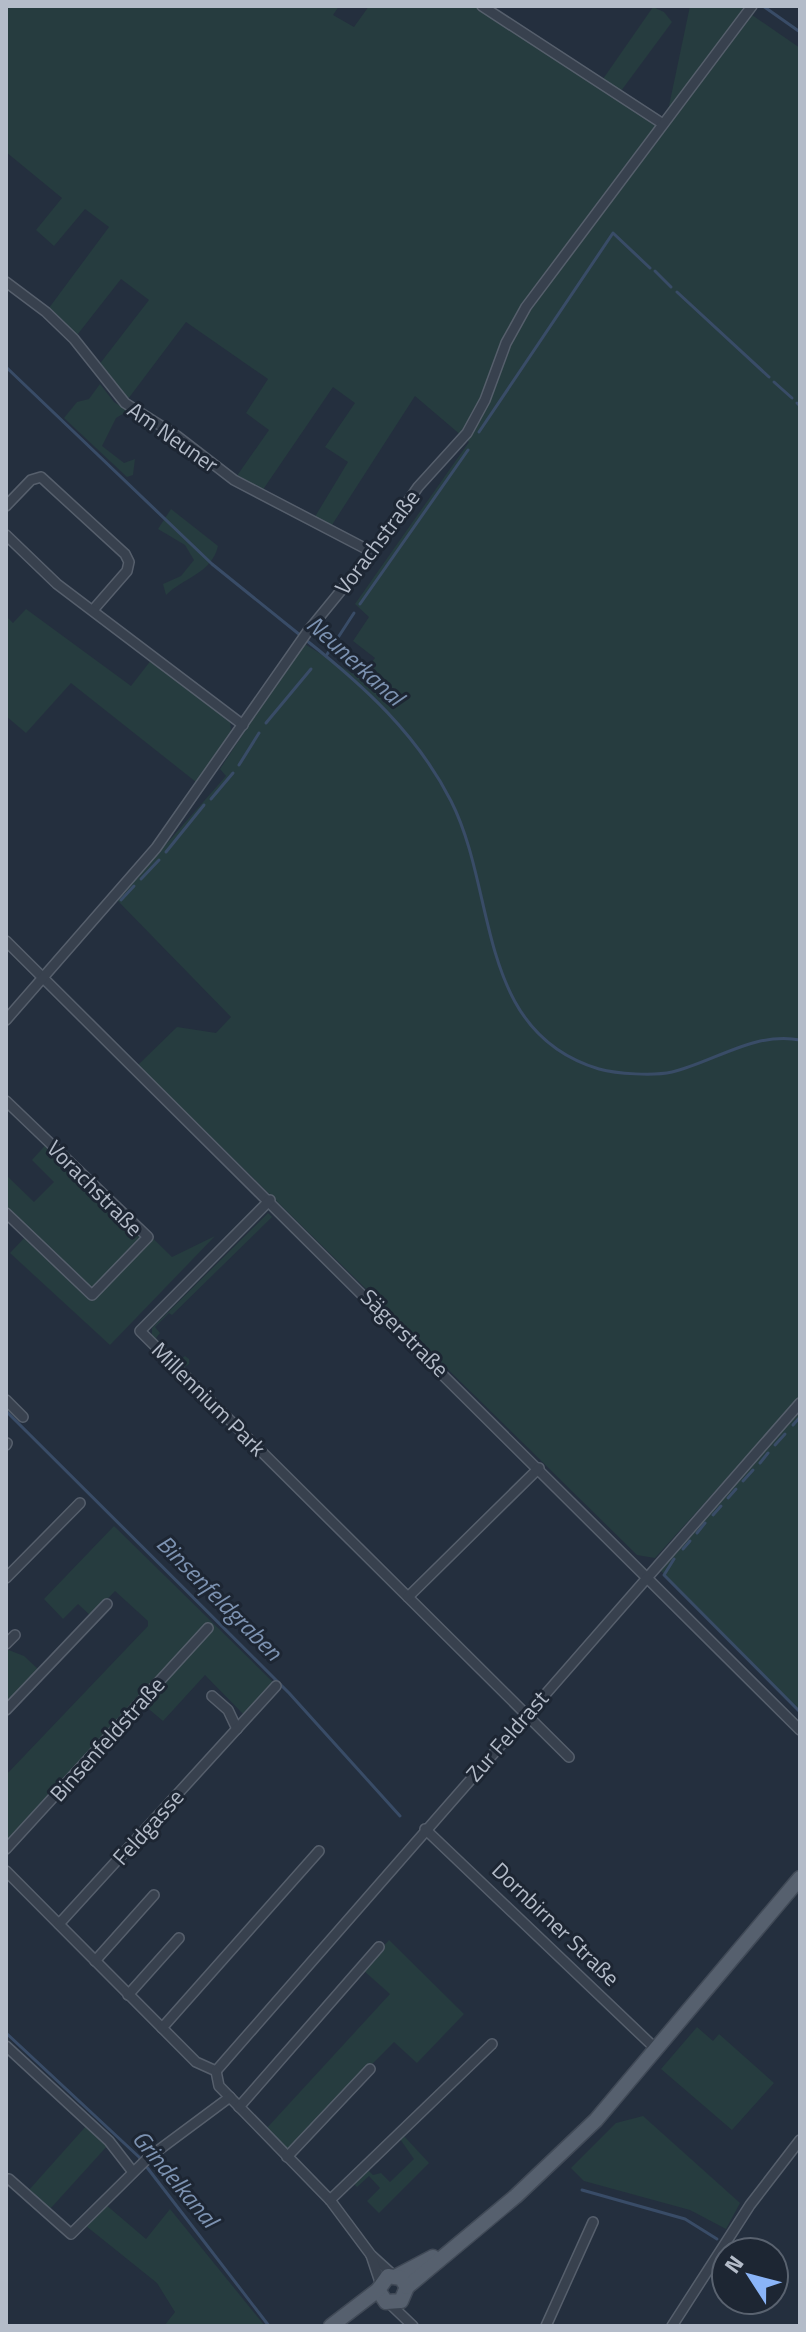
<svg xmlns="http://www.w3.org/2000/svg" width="806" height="2332" viewBox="0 0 806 2332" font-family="'Titillium Web',sans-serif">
<rect width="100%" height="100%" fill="#242f3e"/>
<g fill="#263c3f">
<polygon points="6,6 339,6 333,15 354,27 369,6 482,6 663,124 542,284 513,333 561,262 665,125 690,6 739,6 800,48 800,1397 655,1558 637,1555 138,1065 177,1027 216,1033 231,1017 117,900 226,776 220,769 303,643 360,678 375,658 353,641 369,617 355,604 469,442 415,396 330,528 313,520 348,462 325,447 355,403 333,387 260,494 234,480 269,430 246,413 268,379 186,322 125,403 95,370 149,300 121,279 74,339 46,312 109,227 85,209 54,246 36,230 62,198 6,152"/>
<polygon points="653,7 664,12 672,22 621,91 603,79"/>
<polygon points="100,384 114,402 128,411 116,418 102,446 124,463 135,459 133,475 127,477 64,418 77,402 89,399"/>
<path d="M171 509 218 546C212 573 183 578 166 595L163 584 181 576 194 560 185 545 158 529Z"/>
<polygon points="26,609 131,686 152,659 230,720 231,733 196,782 71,683 26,733 6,716 6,616 13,623"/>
<polygon points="51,1139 172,1257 215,1236 110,1345 10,1253 29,1233 6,1209 6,1175 34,1202 54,1182 32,1160"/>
<polygon points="268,1213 272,1217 172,1315 169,1313 155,1327 160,1333 156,1338 178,1361 185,1356 189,1359 189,1364 183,1368 152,1338 152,1328"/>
<polygon points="800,1408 800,1712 660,1570"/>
<polygon points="114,1526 274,1683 245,1716 205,1675 163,1721 138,1700 6,1843 6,1775 148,1626 148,1621 115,1591 91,1616 78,1604 63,1619 44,1599"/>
<polygon points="6,1649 24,1656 40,1671 6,1706"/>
<polygon points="389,1940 464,2014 417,2063 394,2042 287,2150 266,2129 390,1994 363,1970"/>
<polygon points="697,2027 713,2041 719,2034 774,2083 732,2130 661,2069"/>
<polygon points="643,2116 740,2203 726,2229 690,2210 584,2181 571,2168 616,2123"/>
<polygon points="87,2125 108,2145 50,2209 29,2190"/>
<polygon points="403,2135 429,2163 379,2213 367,2201 380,2188 369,2176 357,2187 353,2183 367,2169 373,2175 381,2173 390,2182 414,2159 400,2139"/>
<polygon points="105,2204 146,2239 170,2209 265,2326 164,2326 175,2312 157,2283 86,2226"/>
</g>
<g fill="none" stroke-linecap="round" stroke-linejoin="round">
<g stroke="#394c67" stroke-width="3">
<polyline points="763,6 800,32"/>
<polyline points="655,271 671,287"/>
<polyline points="677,292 769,377"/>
<polyline points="6,367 212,564 300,635"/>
<polyline points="774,382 792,398"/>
<polyline points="797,403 800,406"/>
<polyline points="479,432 613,233 650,268"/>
<polyline points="360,604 468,450"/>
<path d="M306 640C364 686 417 734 451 801 498 893 475 1032 599 1069 617 1074 654 1076 672 1072 714 1062 755 1031 800 1040"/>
<polyline points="326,656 354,613"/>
<polyline points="266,723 311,669"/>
<polyline points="239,765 259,733"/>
<polyline points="211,799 233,773"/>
<polyline points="166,852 204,805"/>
<polyline points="141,879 159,860"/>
<polyline points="121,900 134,886"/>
<polyline points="6,1411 289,1693 400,1816"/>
<polyline points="793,1425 800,1417"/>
<polyline points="775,1445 785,1434"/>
<polyline points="760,1463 768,1453"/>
<polyline points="743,1481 753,1470"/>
<polyline points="728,1498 736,1489"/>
<polyline points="713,1515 721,1506"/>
<polyline points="697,1533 705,1523"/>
<polyline points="683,1549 690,1541"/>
<polyline points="674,1559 664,1575 800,1712"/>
<polyline points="6,2033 139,2157 269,2326"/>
<polyline points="582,2190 685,2219 717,2239"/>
</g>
<g stroke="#565f6c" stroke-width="12">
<g id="minor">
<polyline points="482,6 663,124"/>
<polyline points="6,282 46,312 74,339 125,403 177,436 234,480 372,552"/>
<polyline points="6,506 31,480 41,477 125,554 129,562 127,571 93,610"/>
<polyline points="6,535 57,584 243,725"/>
<polyline points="6,941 800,1730"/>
<polyline points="6,1020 156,848 308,631 375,549 418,487 467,433 485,400 506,343 526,307 752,6"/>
<polyline points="6,1101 148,1237 92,1295 6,1213"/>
<polyline points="270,1200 140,1331 569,1757"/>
<polyline points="6,1400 23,1417"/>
<polyline points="6,1445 7,1443"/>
<polyline points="6,1578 80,1503"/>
<polyline points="408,1597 539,1468"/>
<polyline points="6,1644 15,1635"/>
<polyline points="212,1696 228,1710 237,1729"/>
<polyline points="6,1710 107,1604"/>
<polyline points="425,1829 657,2050"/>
<polyline points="6,1849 208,1628"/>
<polyline points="6,1871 196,2062 216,2071"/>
<polyline points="59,1924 276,1686"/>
<polyline points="95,1961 154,1895"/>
<polyline points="128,1995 179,1938"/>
<polyline points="162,2028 319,1851"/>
<polyline points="6,2046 109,2141 133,2172"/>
<polyline points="216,2071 800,1403"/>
<polyline points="216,2071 219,2086 330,2200 371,2255 393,2275"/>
<polyline points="239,2107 379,1947"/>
<polyline points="287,2157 370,2069"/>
<polyline points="9,2179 71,2234 148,2158 230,2097"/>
<polyline points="330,2200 492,2044"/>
<polyline points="371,2255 380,2282"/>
<polyline points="389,2303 413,2326"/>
<polyline points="546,2326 593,2222"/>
<polyline points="672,2326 750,2205 800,2140"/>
</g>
</g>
<g stroke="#414a57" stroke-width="17">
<g id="primary">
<polyline points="397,2276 433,2257"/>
<polyline points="378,2290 386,2302 401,2301 407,2287 516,2196 596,2120 800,1878"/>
<polyline points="331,2326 378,2290 388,2276 401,2278 407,2287"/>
</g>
</g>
<use href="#minor" stroke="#38414e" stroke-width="9"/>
<use href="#primary" stroke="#56606e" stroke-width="14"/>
</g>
<g text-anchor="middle" stroke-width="6" stroke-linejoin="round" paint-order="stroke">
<g font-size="22" fill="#b4bcc9" stroke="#1d2633">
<text transform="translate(173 437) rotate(35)" y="8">Am Neuner</text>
<text transform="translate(377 542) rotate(-53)" y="8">Vorachstraße</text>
<text transform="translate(95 1188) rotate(45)" y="8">Vorachstraße</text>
<text transform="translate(405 1333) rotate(45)" y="8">Sägerstraße</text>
<text transform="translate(209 1399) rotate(45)" y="8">Millennium Park</text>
<text transform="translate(507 1736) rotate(-49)" y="8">Zur Feldrast</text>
<text transform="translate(107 1739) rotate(-48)" y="8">Binsenfeldstraße</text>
<text transform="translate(148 1827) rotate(-48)" y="8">Feldgasse</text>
<text transform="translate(556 1924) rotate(44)" y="8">Dornbirner Straße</text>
</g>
<g font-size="24" font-style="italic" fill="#7c92b1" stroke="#1d2633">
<text transform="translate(355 661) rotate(42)" y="8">Neunerkanal</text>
<text transform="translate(219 1598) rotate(45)" y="8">Binsenfeldgraben</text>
<text transform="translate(175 2179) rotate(50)" y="8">Grindelkanal</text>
</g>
</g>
<rect width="806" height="2332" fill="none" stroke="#b4bcc9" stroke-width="16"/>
<g transform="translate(750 2276) rotate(306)"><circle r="38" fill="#1d2633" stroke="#59626f" stroke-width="2"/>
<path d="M0-6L14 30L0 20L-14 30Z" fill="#8ab4f8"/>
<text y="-12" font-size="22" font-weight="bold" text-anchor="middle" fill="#b4bcc9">N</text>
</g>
</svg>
